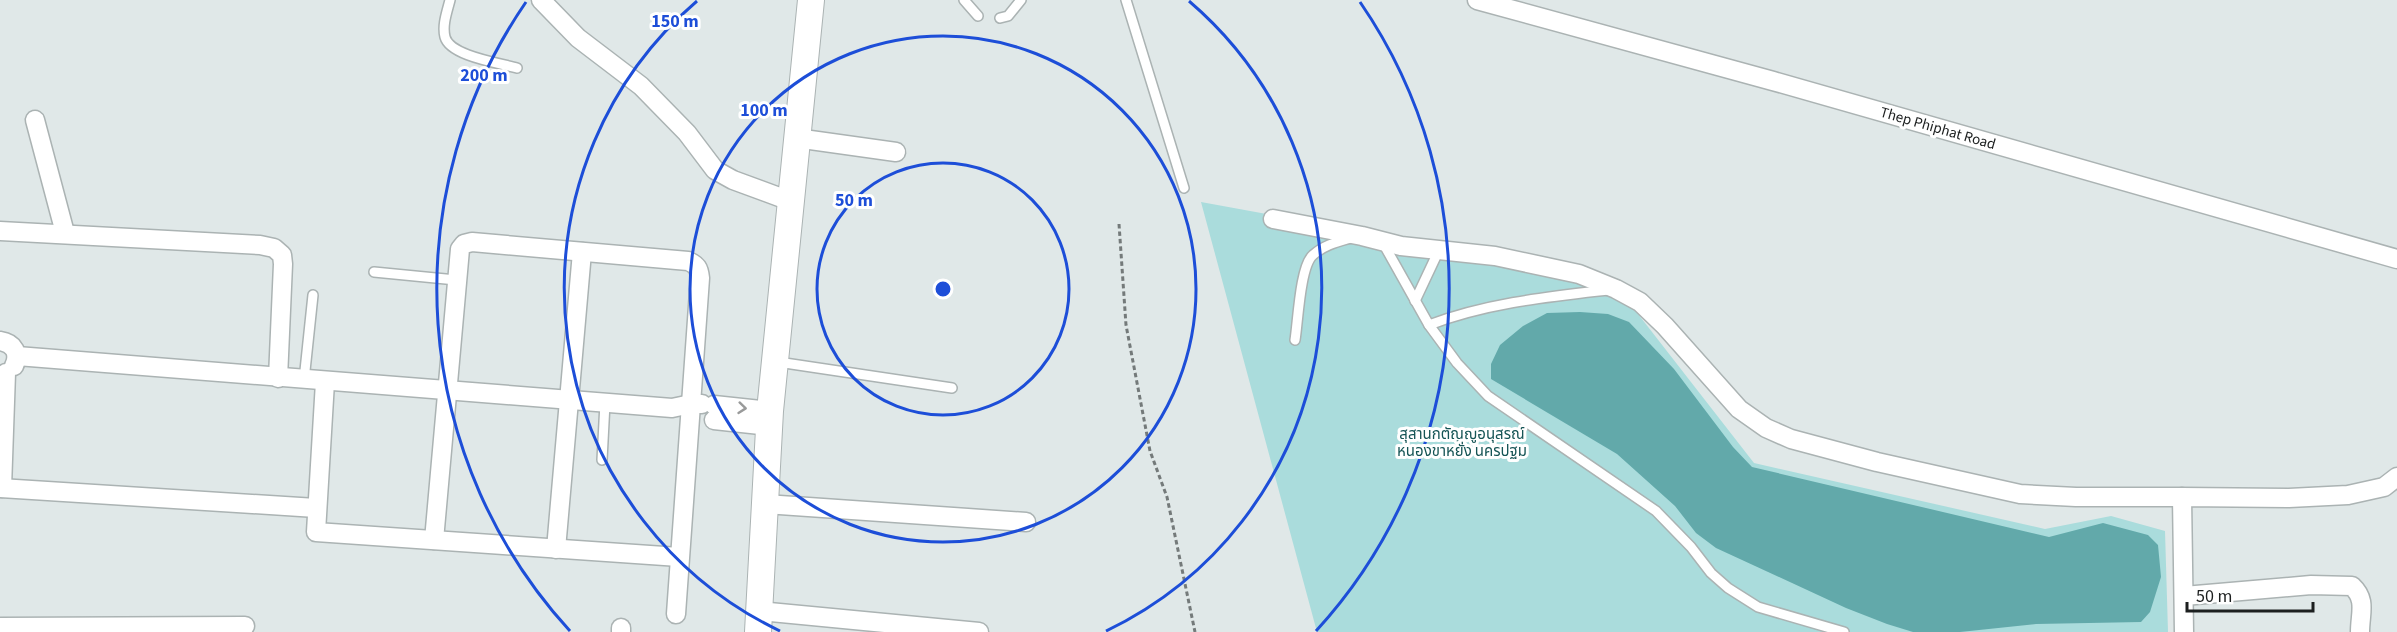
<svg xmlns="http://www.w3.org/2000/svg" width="2397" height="632" viewBox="0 0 2397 632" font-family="'Source Sans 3','Noto Sans Thai',sans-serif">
<rect width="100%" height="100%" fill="#e0e8e8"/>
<polygon fill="#aadcdc" points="1201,202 1506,258 1581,278 1631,305 1754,463 2045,529 2111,516 2165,531 2168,632 1317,632"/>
<polygon fill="#62a9aa" points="1580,312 1608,314 1629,322 1674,369 1733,447 1752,467 2049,537 2103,523 2148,535 2158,545 2161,577 2150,612 2141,622 2036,624 1960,632 1913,632 1887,624 1846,608 1716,548 1696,533 1675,506 1617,454 1491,379 1491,364 1500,345 1523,326 1547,313"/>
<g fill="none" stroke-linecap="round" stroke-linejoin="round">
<g stroke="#abb3b3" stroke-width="12">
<g id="lane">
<path d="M450 0C447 12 442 25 445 37 450 56 499 63 517 68"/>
<polyline points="964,0 978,16"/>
<polyline points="1126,0 1184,188"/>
<polyline points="1000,18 1008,16 1021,0"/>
<polyline points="1383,243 1429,325 1457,363 1488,396 1656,511 1691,547 1711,573 1728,588 1758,607 1844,632"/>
<polyline points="374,272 456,280"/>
<polyline points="1415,301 1439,250"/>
<path d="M1429 325C1487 303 1547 297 1608 290"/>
<path d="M1295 340C1298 322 1300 266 1313 255 1324 245 1337 242 1351 238"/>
<polyline points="778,362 952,388"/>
<polyline points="304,380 313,295"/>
<polyline points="602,460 605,403"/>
</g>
</g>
<g stroke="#abb3b3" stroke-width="21">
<g id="street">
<polyline points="541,0 578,38 641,86 687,133 715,170 733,180 790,201"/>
<polyline points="1477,0 1773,81 2397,259"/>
<polyline points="35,120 65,233"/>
<polyline points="796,138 896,152"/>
<polyline points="1273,219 1362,236 1401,246 1495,256 1579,274 1616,289 1640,302 1665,326 1739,409 1766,428 1791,439 1877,462 2020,494 2076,497 2182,497"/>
<polyline points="0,231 260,245 274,248 282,255 283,264 278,378"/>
<path d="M0 341C14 343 20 354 14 366"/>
<polyline points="17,356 672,408 691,404 702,404"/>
<polyline points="325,382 316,532 679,557"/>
<polyline points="714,405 770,411"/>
<polyline points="714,420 769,426"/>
<polyline points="0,488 316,508"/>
<polyline points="2,488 6,373"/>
<polyline points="765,504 1026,522"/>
<path d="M434 540 460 249 464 244 472 242 688 261C697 265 699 268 700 278L676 614"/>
<polyline points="556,549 582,252"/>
<path d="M2184 596 2311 585 2352 586C2367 600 2360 613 2360 632"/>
<polyline points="759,611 979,632"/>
<polyline points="0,627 245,626"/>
<polyline points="621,632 621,628"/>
<polyline points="2184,632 2182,497 2289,498 2348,495 2384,487 2397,477"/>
</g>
</g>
<g stroke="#abb3b3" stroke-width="28">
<polyline id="secondary" points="758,632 770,411 811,0"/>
</g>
<polyline stroke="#747a7a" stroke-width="3" stroke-dasharray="4.5 3" stroke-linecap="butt" points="1119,224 1126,325 1150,451 1167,497 1195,632"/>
<use href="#lane" stroke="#fff" stroke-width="9"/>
<use href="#street" stroke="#fff" stroke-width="18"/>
<use href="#secondary" stroke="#fff" stroke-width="26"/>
</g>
<defs><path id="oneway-chevron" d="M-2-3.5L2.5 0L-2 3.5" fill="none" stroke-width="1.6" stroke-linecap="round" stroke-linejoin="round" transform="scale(1.5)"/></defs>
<use stroke="#999a9a" href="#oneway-chevron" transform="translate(742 408) rotate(6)"/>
<g fill="none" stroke="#1d4ed8" stroke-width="3">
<circle cx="943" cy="289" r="126"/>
<circle cx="943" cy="289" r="253"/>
<path d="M780 631A379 379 0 0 1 697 1M1189 1A379 379 0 0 1 1106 631"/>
<path d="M570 631A506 506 0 0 1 526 2M1360 2A506 506 0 0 1 1316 631"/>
</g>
<g text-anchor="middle" stroke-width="6" stroke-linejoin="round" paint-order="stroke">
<g font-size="15" fill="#1c1f1f" stroke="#fff">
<text transform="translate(1938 128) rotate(16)" y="5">Thep Phiphat Road</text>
</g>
<g font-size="15" fill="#155455" stroke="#fff">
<text x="1462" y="439">สุสานกตัญญูอนุสรณ์<tspan x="1462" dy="17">หนองขาหยั่ง นครปฐม</tspan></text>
</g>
</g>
<circle cx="943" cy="289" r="9" fill="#1d4ed8" stroke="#fff" stroke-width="3"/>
<g font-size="18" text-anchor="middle" font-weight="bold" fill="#1d4ed8" stroke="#fff" stroke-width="6" stroke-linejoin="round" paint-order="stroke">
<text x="675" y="27">150 m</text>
<text x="484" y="81">200 m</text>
<text x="764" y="116">100 m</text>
<text x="854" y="206">50 m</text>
</g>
<path d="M2187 602v9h126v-9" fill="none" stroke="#1c1f1f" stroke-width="3"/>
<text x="2196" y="602" font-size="18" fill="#1c1f1f" stroke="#ffffff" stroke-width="4.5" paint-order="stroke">50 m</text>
</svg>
